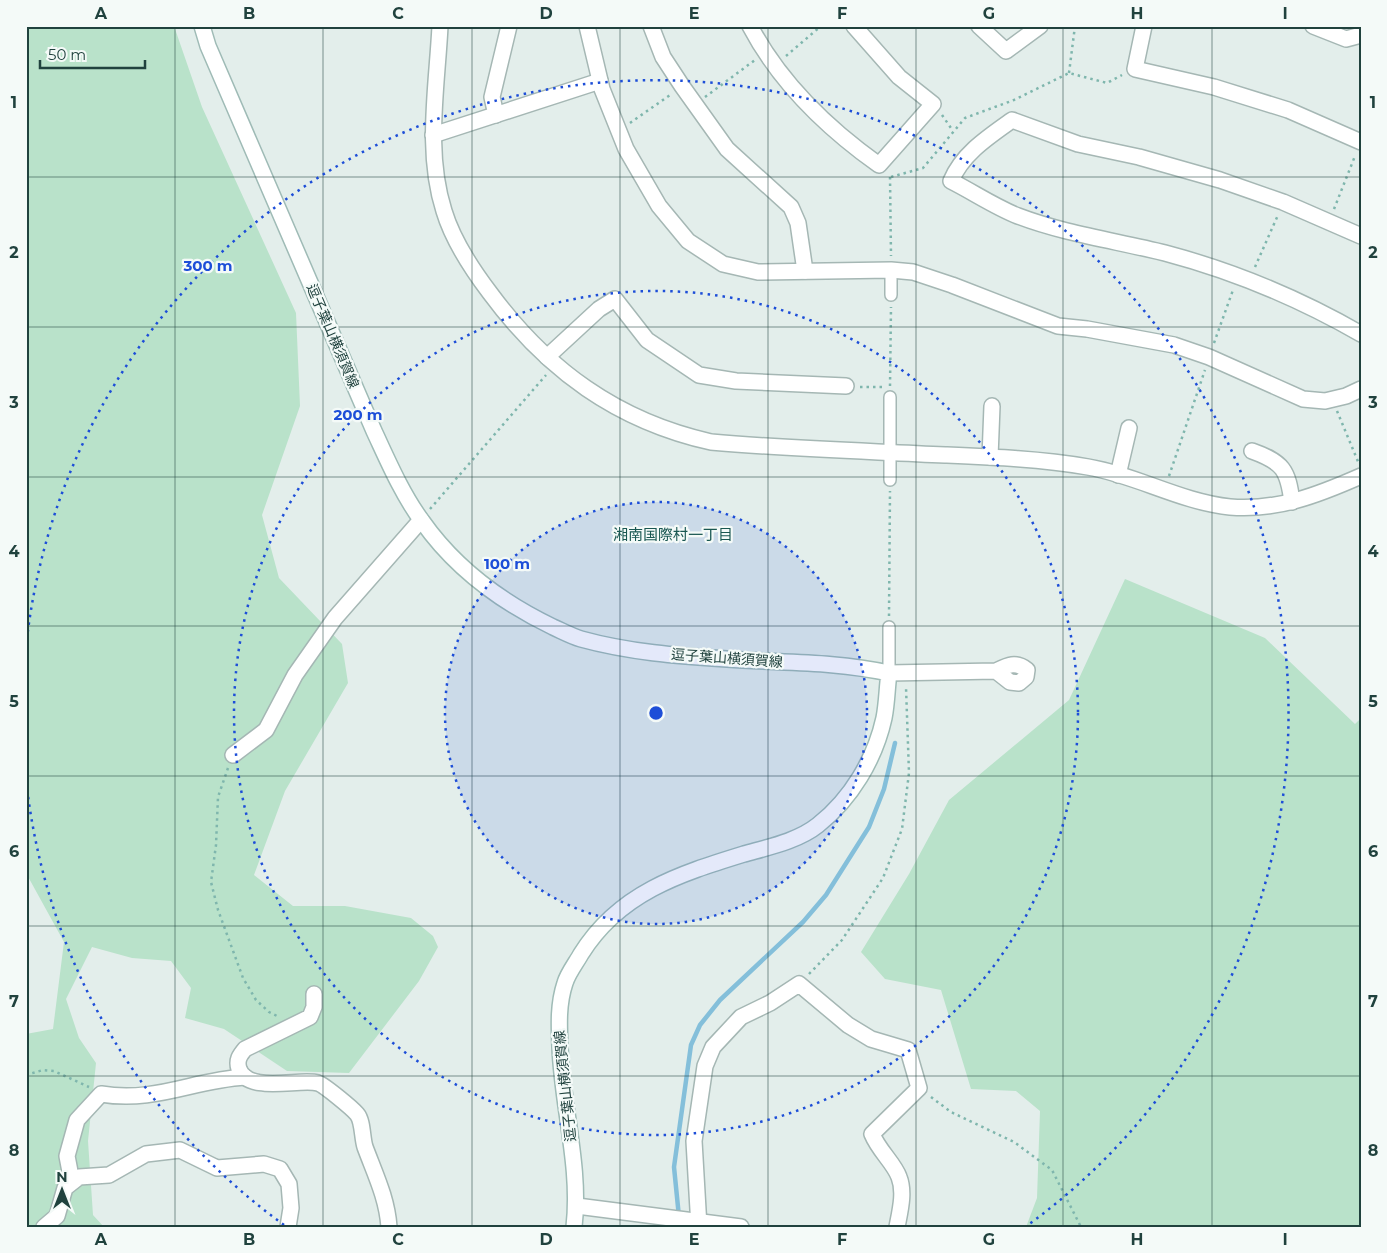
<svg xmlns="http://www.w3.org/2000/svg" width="1387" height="1253" viewBox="0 0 1387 1253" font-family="Montserrat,'Noto Sans JP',sans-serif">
<rect width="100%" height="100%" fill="#e3eeeb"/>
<g fill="#b9e2ca">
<polygon points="26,26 174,26 202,107 296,313 300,406 262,515 279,578 342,644 348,683 285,791 254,875 293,906 345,906 411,918 433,936 438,947 419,981 349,1073 287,1071 224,1029 185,1018 191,988 171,961 132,958 92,947 66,999 79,1038 96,1063 88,1141 93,1215 104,1227 26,1227 26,1034 53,1029 64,942 26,873"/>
<polygon points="1125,579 1265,638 1355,724 1361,718 1361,1227 1026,1227 1037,1198 1040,1111 1016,1091 971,1089 941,990 885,979 861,952 909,874 949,800 1069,700"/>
</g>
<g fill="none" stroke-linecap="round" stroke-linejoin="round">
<polyline stroke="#84bfda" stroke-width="4.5" points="680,1227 674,1167 691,1045 700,1025 720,1000 803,922 826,895 869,827 884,789 895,743"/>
<g stroke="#a5b7b4" stroke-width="14">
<g id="pedestrian">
<polyline points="891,295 891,270"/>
<polyline points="890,480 890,397"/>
<polyline points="889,673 889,627"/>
</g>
</g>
<g stroke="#a5b7b4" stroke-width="18">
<g id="minor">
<polyline points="587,26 602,89 626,149 659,206 688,241 723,264 758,272 891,270 913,272 952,285 1058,326 1087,329 1174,345 1209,357 1303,399 1325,401 1346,396 1361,389"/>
<polyline points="651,26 663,57 682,86 727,149 791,207 798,223 805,271"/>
<path d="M750 26C780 83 827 128 879 165L933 104 899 77 854 26"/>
<polyline points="979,26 1006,51 1040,26"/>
<polyline points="1144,26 1135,69 1214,87 1288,110 1361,142"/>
<polyline points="1313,26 1346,39 1361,35"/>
<polyline points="496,115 492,97 509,26"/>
<path d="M1361 236 1283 202 1220 180 1139 157 1078 144 1012 120C988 137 962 154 951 181 973 192 995 207 1018 216 1065 234 1117 241 1165 253 1233 271 1300 299 1361 334"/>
<polyline points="547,357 599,309 615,299 647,340 699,375 736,381 846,386"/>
<path d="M1252 451C1283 462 1288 470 1292 502"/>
<polyline points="990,457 992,406"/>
<polyline points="1118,475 1129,428"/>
<path d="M889 673 996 671C1008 665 1016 661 1027 670L1026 677 1019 683 1010 682 996 671"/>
<polyline points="233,755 266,730 295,675 335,618 421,520"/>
<path d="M314 994V1007L310 1017 245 1049C240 1055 236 1060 239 1069 248 1094 300 1078 318 1083 324 1085 352 1108 357 1114 363 1121 362 1138 365 1147 375 1174 387 1198 389 1227"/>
<path d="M72 1182 67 1156 77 1120 101 1094C155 1103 193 1080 245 1077"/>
<polyline points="577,1206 741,1227"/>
<polyline points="44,1227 57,1216 65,1188 79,1177 109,1175 146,1154 180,1150 217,1168 264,1164 280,1169 289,1184 291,1208 288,1227"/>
<path d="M699 1227 694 1141 705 1066 713 1047 741 1017 770 1003 799 984 848 1025 871 1039 908 1050 919 1088 872 1134C879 1151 894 1163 899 1177 905 1192 900 1211 897 1227"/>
</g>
</g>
<g stroke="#a5b7b4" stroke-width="18">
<g id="tertiary">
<path d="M440 26C437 87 425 152 444 211 453 241 471 268 490 293 547 370 617 421 711 442 789 449 867 451 945 455 992 457 1041 459 1088 467 1136 475 1181 502 1230 507 1277 511 1318 495 1361 476"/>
<polyline points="433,135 600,81"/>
</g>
</g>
<g stroke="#9fbbb6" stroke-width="18">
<path id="secondary" d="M202 26 208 46 374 431C388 461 402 494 422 521 455 568 501 602 553 627 562 631 571 636 581 639 628 652 678 656 727 659 782 663 833 661 889 673 887 687 887 703 884 718 875 759 851 799 818 825 798 841 769 847 744 854 679 874 619 893 581 954 576 963 568 973 565 983 558 1004 559 1025 560 1047 562 1106 581 1167 574 1227"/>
</g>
<g stroke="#7fb6ad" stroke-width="2.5" stroke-dasharray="2.5 4" stroke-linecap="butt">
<polyline points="786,56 821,26"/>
<polyline points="1069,73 1075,26"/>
<polyline points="705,97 755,60"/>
<polyline points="942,115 953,131"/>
<polyline points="630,123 670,95"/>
<polyline points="890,177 891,256"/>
<polyline points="891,177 923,168 965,118 1014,100 1069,73 1107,83 1122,75"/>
<polyline points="1334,209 1355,156"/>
<polyline points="1255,267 1278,215"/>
<polyline points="1214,343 1233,290"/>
<polyline points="890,386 891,307"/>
<polyline points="860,387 882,387"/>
<polyline points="1337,411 1359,464"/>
<polyline points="1169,476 1205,370"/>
<polyline points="430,509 546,375"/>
<polyline points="889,616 890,491"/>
<polyline points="228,768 218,797 216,845 211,882 218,910 243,978 256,1000 269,1012 279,1017"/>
<polyline points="809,974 842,940 883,878 902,829 909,773 906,687"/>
<polyline points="26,1075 43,1070 54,1071 89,1087"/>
<polyline points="931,1097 951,1112 1014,1142 1052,1170 1081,1227"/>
</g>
<use href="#pedestrian" stroke="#fff" stroke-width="11"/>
<use href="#minor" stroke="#fff" stroke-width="15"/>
<use href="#tertiary" stroke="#fff" stroke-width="15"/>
<use href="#secondary" stroke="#fff" stroke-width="15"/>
</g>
<path fill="none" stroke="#20423e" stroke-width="1" stroke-opacity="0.55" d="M175 26V1227M323 26V1227M472 26V1227M620 26V1227M768 26V1227M916 26V1227M1063 26V1227M1212 26V1227M26 177H1361M26 327H1361M26 477H1361M26 626H1361M26 776H1361M26 926H1361M26 1076H1361"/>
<circle cx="656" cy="713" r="211" fill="#1d4ed8" fill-opacity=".12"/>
<g fill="none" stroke="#1d4ed8" stroke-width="2.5" stroke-dasharray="2.5 5">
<circle cx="656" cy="713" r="211"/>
<circle cx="656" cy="713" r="422"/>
<path d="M284 1225A633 633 0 0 1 26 779M26 647A633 633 0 1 1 1028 1225"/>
</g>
<g text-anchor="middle" stroke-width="4.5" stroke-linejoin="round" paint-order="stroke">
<g font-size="14" fill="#20423e" stroke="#f4faf8">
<text transform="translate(333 336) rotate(67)" y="5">逗子葉山横須賀線</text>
<text transform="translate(727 658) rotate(4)" y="5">逗子葉山横須賀線</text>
<text transform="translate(565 1086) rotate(-96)" y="5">逗子葉山横須賀線</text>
</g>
<g font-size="15" fill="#195751" stroke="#f4faf8">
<text x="673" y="540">湘南国際村一丁目</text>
</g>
</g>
<circle cx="656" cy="713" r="8" fill="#1d4ed8" stroke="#f4faf8" stroke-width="2.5"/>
<g font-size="15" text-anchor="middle" font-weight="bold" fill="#1d4ed8" stroke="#f4faf8" stroke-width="4.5" stroke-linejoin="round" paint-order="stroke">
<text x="208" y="271">300 m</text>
<text x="358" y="420">200 m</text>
<text x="507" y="569">100 m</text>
</g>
<rect width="1387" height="1253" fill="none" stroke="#f4faf8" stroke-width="55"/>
<g transform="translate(62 1190)" stroke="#f4faf8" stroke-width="4" paint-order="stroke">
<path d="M0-4L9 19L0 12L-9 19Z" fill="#20423e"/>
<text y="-8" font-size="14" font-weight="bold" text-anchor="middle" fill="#20423e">N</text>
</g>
<path d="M40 60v8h105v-8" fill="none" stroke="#20423e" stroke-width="2.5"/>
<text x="48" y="60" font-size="15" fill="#20423e" stroke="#f4faf8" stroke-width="4" paint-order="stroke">50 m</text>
<rect x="28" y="28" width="1332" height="1198" fill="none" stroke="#20423e" stroke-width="2"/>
<g font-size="16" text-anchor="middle" font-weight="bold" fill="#20423e">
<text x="101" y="19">A</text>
<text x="249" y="19">B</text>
<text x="398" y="19">C</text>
<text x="546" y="19">D</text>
<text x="694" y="19">E</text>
<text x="842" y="19">F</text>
<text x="989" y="19">G</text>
<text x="1137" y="19">H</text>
<text x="1285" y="19">I</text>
<text x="14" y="108">1</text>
<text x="1373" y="108">1</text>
<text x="14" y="258">2</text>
<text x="1373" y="258">2</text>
<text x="14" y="408">3</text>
<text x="1373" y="408">3</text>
<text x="14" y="557">4</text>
<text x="1373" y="557">4</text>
<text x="14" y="707">5</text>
<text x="1373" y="707">5</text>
<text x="14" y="857">6</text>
<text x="1373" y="857">6</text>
<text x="14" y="1007">7</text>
<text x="1373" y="1007">7</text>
<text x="14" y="1156">8</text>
<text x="1373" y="1156">8</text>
<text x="101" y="1245">A</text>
<text x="249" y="1245">B</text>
<text x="398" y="1245">C</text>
<text x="546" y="1245">D</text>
<text x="694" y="1245">E</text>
<text x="842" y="1245">F</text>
<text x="989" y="1245">G</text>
<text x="1137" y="1245">H</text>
<text x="1285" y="1245">I</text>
</g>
</svg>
